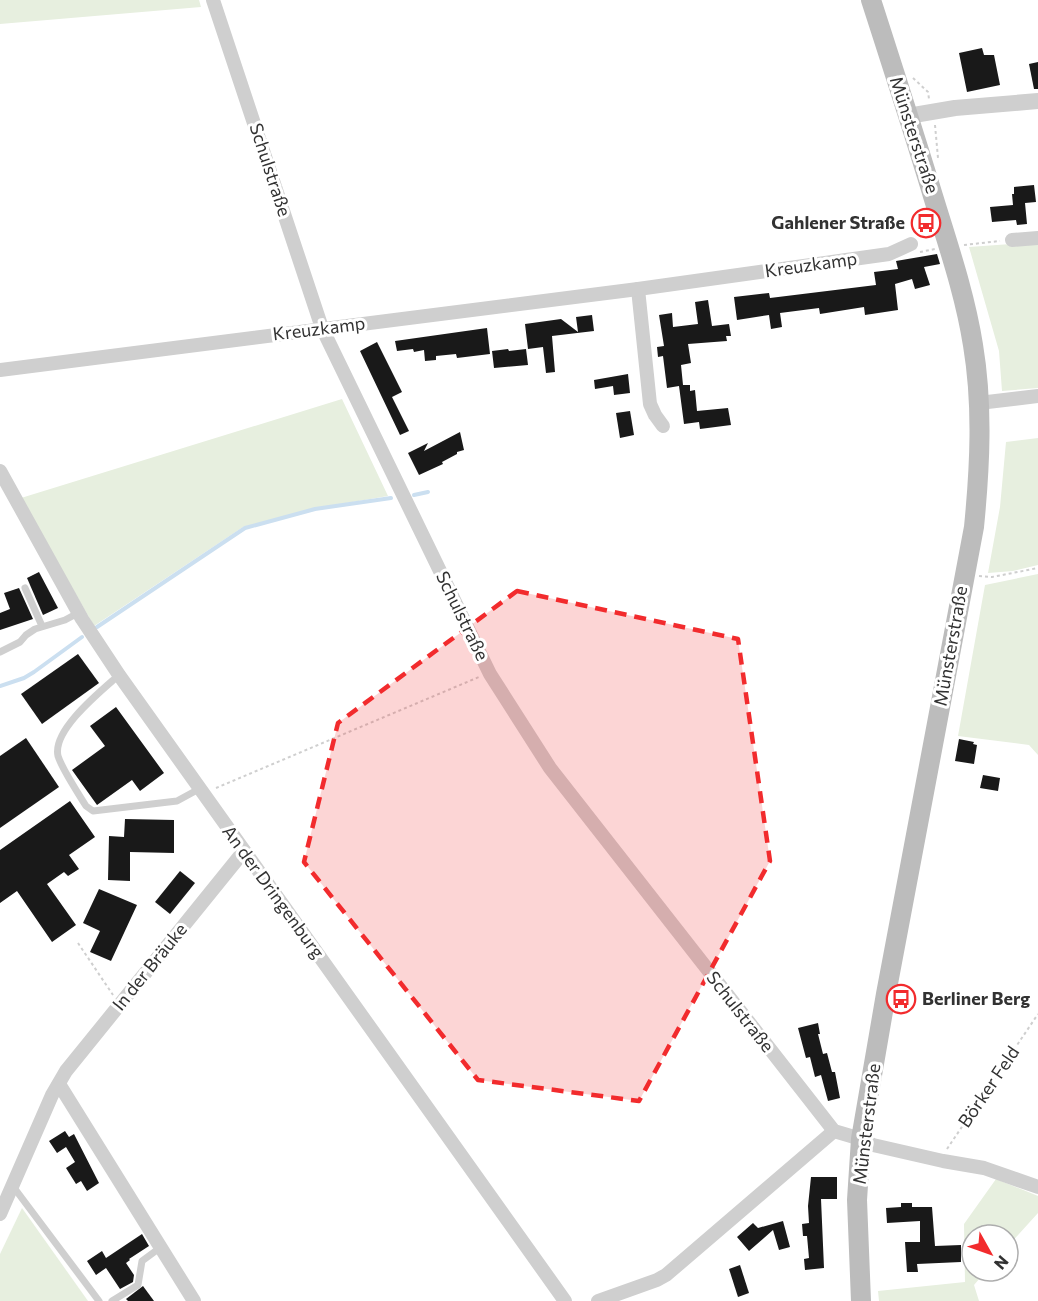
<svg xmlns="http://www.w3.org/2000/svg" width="1038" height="1301" viewBox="0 0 1038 1301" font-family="Commissioner,sans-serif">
<rect width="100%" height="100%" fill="#fff"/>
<g fill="#e7efdf">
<polygon points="0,0 199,0 201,7 0,24"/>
<polygon points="1038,242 1038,388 1002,391 999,351 969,247"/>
<polygon points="342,399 388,496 317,508 243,527 94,626 21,498"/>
<polygon points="1038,438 1038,565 1013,571 988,573 1000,507 1006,442"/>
<polygon points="1038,574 1038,755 1029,745 958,736 985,585"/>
<polygon points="996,1179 1038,1196 1038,1213 1008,1246 1008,1235 972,1235 972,1271 986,1271 974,1285 979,1301 879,1301 878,1291 965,1282 964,1224"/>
<polygon points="22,1208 88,1301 0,1301 0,1254"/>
</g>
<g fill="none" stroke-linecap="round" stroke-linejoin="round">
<g stroke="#cbdff0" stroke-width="4">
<polyline points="414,495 428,492"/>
<polyline points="97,627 245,528 315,509 391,498"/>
<polyline points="0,686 24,678 34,672 82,637"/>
</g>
</g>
<g fill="#191919">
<polygon points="982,48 984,55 994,55 1000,85 967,92 959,53"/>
<polygon points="1038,62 1038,89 1034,89 1029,64"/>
<polygon points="1034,185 1036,202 1025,203 1027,224 1017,225 1016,220 992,222 990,207 1013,205 1012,194 1014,194 1014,187"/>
<polygon points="937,254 940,264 924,267 930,285 915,289 912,279 895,284 898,310 865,315 864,307 820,314 819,308 780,313 782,327 771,329 769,315 737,320 734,297 769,293 770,298 876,285 874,272 898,269 896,261"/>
<polygon points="708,300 712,326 729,324 731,336 726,336 727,341 688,344 691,363 681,365 683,385 690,385 690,391 695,390 697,411 728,408 731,425 700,429 699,422 684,424 679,386 667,388 663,356 658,357 657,347 664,346 659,315 672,313 673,327 698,324 695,302"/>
<polygon points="592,315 594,331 552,336 555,372 546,373 543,347 528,349 525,324 561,319 578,332 576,317"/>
<polygon points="487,328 490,354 457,358 456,354 436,356 436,360 425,361 424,350 414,352 413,349 397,351 395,341"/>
<polygon points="377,342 402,392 392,397 409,431 400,435 360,351"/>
<polygon points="508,349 509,351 526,349 528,365 494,368 492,351"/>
<polygon points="628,374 630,393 614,395 613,386 595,389 594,380"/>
<polygon points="630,411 634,435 620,438 616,413"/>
<polygon points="460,432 464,450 457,452 457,454 442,462 443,464 419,475 408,453 428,443 424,451"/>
<polygon points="39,572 58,608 43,615 27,578"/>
<polygon points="19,588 33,619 0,630 0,613 10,609 4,593"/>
<polygon points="78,654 99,683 42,724 21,694"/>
<polygon points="116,707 164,773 140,791 132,780 97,805 72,770 105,746 90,726"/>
<polygon points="26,738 59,787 0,828 0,756"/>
<polygon points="959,739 974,742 973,744 977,745 974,764 955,761"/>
<polygon points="983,775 1000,778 998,791 980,788"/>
<polygon points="70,801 95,837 69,855 79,869 68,876 64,872 47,884 76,925 52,942 17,891 0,903 0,850"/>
<polygon points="125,819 174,820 174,853 130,852 130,881 108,880 109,836 124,837"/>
<polygon points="180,871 195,883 170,914 155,902"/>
<polygon points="99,889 137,905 111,961 90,952 100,931 83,923"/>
<polygon points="818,1023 820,1034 818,1034 823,1054 827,1053 832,1072 835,1072 840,1098 828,1101 821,1075 815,1077 810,1057 806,1058 798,1028"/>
<polygon points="65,1131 69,1137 74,1134 99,1183 87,1191 81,1181 76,1184 66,1168 75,1162 66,1147 57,1153 49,1141"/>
<polygon points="811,1177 837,1177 837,1199 821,1199 824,1268 805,1270 804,1259 809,1258 807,1236 803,1236 802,1224 809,1223 808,1206"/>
<polygon points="901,1203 912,1203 912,1207 932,1207 935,1246 961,1245 961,1262 917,1264 918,1272 907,1272 905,1242 920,1242 920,1221 887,1223 886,1208 901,1207"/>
<polygon points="783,1221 790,1247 779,1250 773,1230 749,1251 737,1237 753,1223 758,1228"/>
<polygon points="142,1234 149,1246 129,1259 130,1260 126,1263 134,1275 133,1282 120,1289 106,1268 96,1275 87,1261 102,1251 106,1258"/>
<polygon points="740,1265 749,1293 738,1297 729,1269"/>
<polygon points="143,1286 154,1301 128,1301 126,1299"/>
</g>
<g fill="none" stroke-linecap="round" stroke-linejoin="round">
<g stroke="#cfcfcf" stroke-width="2" stroke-dasharray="3 3" stroke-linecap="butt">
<polyline points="913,78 928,92 929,99"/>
<polyline points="935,125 938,158"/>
<polyline points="964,245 1000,241"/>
<polyline points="920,252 935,249"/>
<polyline points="979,576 992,577 1038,568"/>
<polyline points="216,788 479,677"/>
<polyline points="78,943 113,995"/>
<polyline points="947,1149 1038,1014"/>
</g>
<g stroke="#cfcfcf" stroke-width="7">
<polyline points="25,588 42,626"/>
<polyline points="0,652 20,642 26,635 35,629 65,620 78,613"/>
<path d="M119 675C101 691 52 730 58 756 62 769 78 793 86 806L93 811 177 801 199 789"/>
<polyline points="12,1185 99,1301"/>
<polyline points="112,1301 138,1285 142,1261 161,1247"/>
</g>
<g stroke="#cfcfcf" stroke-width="14">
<polyline points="213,0 322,328 490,674 550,768 834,1131 861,1139 873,1145 943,1161 984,1168 1038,1187"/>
<polyline points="1012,240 1038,238"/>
<polyline points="638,289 650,404 655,415 663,426"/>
<polyline points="0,370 638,289 889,254 911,244"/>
<polyline points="979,403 1038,396"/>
<polyline points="0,471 82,619 119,675 565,1301"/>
<polyline points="59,1084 194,1301"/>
<polyline points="0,1214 52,1095 66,1071 244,851"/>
<polyline points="598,1301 657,1280 666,1275 834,1131"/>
</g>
<polyline stroke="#cfcfcf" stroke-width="16" points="908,116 955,108 1038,101"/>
<path stroke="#bcbcbc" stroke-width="20" d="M861 1301 857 1200 861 1139 886 994 974 527C980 466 983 405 973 345 965 294 948 245 933 196 913 130 892 65 871 0"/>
</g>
<path fill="#f22b2d" fill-opacity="0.2" stroke="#f22b2d" stroke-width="4.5" stroke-dasharray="12 8" stroke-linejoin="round" d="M517 591 738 639 770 861 639 1101 478 1080 304 862 338 723Z"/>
<defs>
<g id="bus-ring" transform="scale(1.5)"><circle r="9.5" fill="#fff" stroke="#f22b2d" stroke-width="1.5"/><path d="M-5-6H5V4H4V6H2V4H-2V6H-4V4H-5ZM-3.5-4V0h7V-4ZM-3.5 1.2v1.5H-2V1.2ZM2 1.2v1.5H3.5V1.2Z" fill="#f22b2d"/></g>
</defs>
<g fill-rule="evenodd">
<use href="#bus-ring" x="926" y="223"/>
<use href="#bus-ring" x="901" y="999"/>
</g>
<g text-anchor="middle" stroke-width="6" stroke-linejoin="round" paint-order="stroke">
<g font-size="18" fill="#323232" stroke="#fff">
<text transform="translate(914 135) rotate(72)" y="6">Münsterstraße</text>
<text transform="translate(270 170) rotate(72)" y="6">Schulstraße</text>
<text transform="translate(811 265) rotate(-8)" y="6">Kreuzkamp</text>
<text transform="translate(319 329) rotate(-7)" y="6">Kreuzkamp</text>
<text transform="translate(462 616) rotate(64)" y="6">Schulstraße</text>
<text transform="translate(951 646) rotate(-80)" y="6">Münsterstraße</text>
<text transform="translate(273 892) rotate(54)" y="6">An der Dringenburg</text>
<text transform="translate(150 967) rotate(-51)" y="6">In der Bräuke</text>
<text transform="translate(740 1012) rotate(52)" y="6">Schulstraße</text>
<text transform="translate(989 1087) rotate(-56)" y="6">Börker Feld</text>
<text transform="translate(867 1124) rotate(-83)" y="6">Münsterstraße</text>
</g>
<g font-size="18" font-weight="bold" fill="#323232" stroke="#fff" text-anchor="end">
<text x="905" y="229">Gahlener Straße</text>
<text x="922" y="1005" text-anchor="start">Berliner Berg</text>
</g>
</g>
<g transform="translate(990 1253) rotate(130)"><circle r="28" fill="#ffffff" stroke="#adadad" stroke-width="1.5"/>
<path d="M0-4.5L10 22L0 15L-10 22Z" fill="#f22b2d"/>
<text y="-9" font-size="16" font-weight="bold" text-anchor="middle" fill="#323232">N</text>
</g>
</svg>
